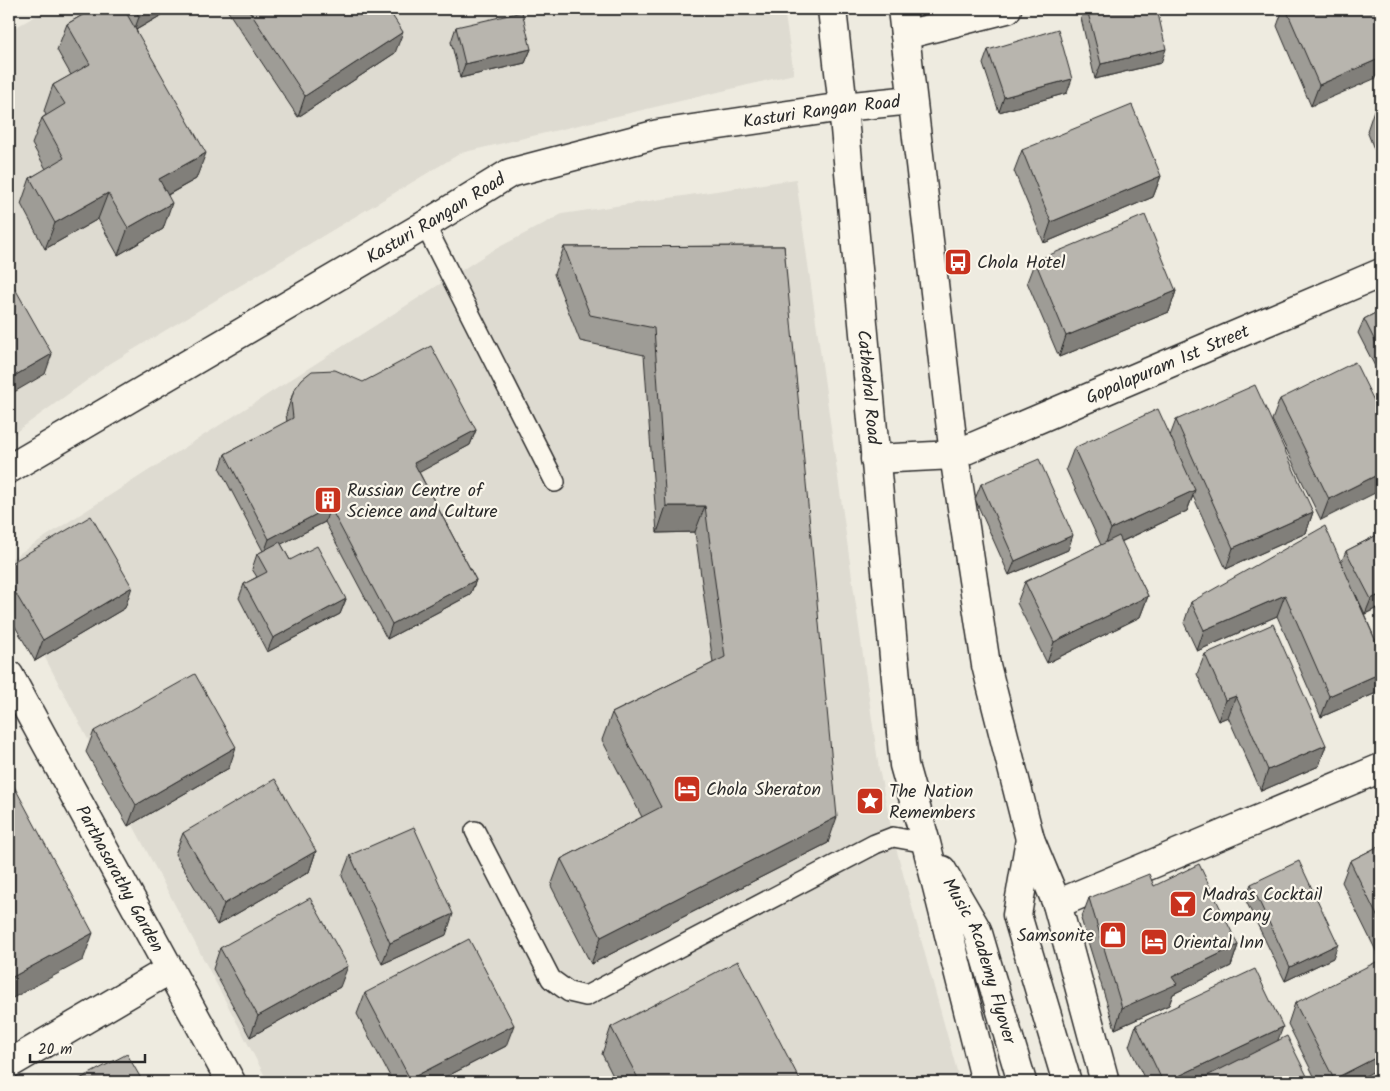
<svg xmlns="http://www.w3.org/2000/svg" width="1390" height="1091" viewBox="0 0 1390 1091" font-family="Kalam,sans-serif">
<rect width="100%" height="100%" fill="#eeebe0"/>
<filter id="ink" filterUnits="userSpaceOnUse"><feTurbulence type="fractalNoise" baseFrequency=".02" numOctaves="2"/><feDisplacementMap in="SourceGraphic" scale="10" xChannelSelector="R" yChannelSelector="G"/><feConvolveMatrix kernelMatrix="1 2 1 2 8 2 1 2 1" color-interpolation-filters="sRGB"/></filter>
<g filter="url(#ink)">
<g fill="#dedbd1">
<polygon points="48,9 784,9 794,74 461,153 111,363 9,437 9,31"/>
<polygon points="796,179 879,769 893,837 960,1082 268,1082 9,589 9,560 490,252 562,214"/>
</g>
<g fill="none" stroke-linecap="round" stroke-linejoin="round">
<g stroke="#2b2b2b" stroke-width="22">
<g id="service">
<polyline points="425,225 555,482"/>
<polyline points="475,831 551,979 569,992 586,996 875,844 893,837 926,843"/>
</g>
</g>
<g stroke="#2b2b2b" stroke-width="31">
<g id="minor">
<polyline points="905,35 1007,9"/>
<path id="s1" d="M9 675 231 1082"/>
<polyline points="1057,904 1381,768"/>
<polyline points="9,1064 169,970"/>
</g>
</g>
<g stroke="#2b2b2b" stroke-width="31">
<g id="tertiary">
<path id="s2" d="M875 459 954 455 1381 273"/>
<path id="s3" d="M9 469 425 225 510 173 658 134 843 107 912 100"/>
</g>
</g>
<g stroke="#2b2b2b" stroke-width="31">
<g id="primary">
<path id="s4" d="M832 9 843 107 904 765 926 843 986 1082"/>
<polyline points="902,9 954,455 986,665 1030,839 1057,904 1105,1082"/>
<polyline points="1030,839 1017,915 1067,1082"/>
<path id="s5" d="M942 870 977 930 1022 1082"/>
</g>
</g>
<use href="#service" stroke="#fbf7ec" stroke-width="19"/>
<use href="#minor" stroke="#fbf7ec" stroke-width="28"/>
<use href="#tertiary" stroke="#fbf7ec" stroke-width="28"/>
<use href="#primary" stroke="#fbf7ec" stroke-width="28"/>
</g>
<g fill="#9e9c96" stroke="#2b2b2b">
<polygon points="93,9 172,9 136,30 196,179 168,195 163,229 118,255 98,219 45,249 21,204 30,178 46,169 32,144 42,118 46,115 44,111 53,85 71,75 57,50 67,24"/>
<polygon points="227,9 388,9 395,53 298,117 227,10"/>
<polygon points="1084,9 1157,9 1161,63 1095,79 1081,18"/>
<polygon points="1283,9 1381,9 1311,106 1277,26"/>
<polygon points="456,27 531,49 525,63 460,78 451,42"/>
<polygon points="988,50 1067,93 999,112 983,64"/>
<polygon points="1381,107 1381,167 1367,131 1374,110"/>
<polygon points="1022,150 1161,176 1153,197 1044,243 1014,171"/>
<polygon points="784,246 828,843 591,964 551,886 561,859 642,817 602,740 612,713 713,663 695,532 657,533 644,355 580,341 554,274 564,247"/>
<polygon points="1035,261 1176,291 1169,312 1059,357 1027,282"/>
<polygon points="1381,310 1381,378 1358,333 1364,319"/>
<polygon points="294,390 476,430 470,445 419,472 476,580 470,595 387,639 325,522 281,544 290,560 346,599 340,614 267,652 239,598 244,584 257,577 252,569 257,554 263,551 220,469 225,454 287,422 286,414"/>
<polygon points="1280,399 1381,415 1321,520 1272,420"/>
<polygon points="1176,420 1313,512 1306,533 1226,569 1193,496 1187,511 1121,542 1148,596 1140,617 1047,663 1017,603 1025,582 1101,545 1066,469 1074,448 1170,436"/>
<polygon points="981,484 1068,550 1009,575 975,499"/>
<polygon points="1381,533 1381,606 1365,614 1356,595 1381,653 1381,691 1321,717 1277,616 1197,651 1184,623 1191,602 1341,563 1346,551"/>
<polygon points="9,564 125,608 35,661 9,616"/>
<polygon points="1205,654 1326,745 1319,766 1261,791 1228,717 1218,721 1197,674"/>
<polygon points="94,731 229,768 128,826 86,752"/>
<polygon points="183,833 316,851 309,872 217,925 175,854"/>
<polygon points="1381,845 1381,961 1342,882 1350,861"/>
<polygon points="350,855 446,935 382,964 342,876"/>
<polygon points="1251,884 1333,958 1285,981 1245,899"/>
<polygon points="1154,886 1238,945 1231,966 1173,994 1169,1005 1115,1029 1081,919 1089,898"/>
<polygon points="220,948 340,987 250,1037 213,969"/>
<polygon points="365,993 506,1046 436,1082 393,1082 357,1014"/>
<polygon points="1295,1003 1381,1082 1317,1082 1288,1024"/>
<polygon points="1136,1025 1278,1040 1310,1082 1146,1082 1129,1046"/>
<polygon points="611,1027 801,1082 616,1082 602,1054"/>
</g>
<g fill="#817f7a" stroke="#2b2b2b">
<polygon points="153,9 172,9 134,31 139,17"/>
<polygon points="403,32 395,53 298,117 305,96"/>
<polygon points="531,49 525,63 460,78 465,64"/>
<polygon points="1166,49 1161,63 1095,79 1101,64"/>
<polygon points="1381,58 1381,76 1311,106 1319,85"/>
<polygon points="1072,79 1067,93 999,112 1004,97"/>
<polygon points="206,153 196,179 149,205 159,179"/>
<polygon points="1161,176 1153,197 1044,243 1051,222"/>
<polygon points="108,193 98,219 45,249 55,223"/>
<polygon points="172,203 163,229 118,255 128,228"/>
<polygon points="1176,291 1169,312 1059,357 1066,336"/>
<polygon points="52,354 45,374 9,395 9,379"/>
<polygon points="476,430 470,445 409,478 414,463"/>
<polygon points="1381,473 1381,490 1321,520 1329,499"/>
<polygon points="1195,490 1187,511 1103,550 1111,529"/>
<polygon points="666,506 705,506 695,532 657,533"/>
<polygon points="330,507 325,522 264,553 269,539"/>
<polygon points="1313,512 1306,533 1226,569 1233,548"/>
<polygon points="1073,535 1068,550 1009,575 1015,561"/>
<polygon points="476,580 470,595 387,639 392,624"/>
<polygon points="132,587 125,608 35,661 43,640"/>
<polygon points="1381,594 1381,606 1365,614 1371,599"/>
<polygon points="1285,595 1277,616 1197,651 1204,630"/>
<polygon points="1148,596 1140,617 1047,663 1054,642"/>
<polygon points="346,599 340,614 267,652 273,638"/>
<polygon points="1381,673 1381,691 1321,717 1329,696"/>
<polygon points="1236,696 1228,717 1218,721 1225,700"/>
<polygon points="1326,745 1319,766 1261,791 1268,770"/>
<polygon points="236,747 229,768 128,826 136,805"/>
<polygon points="837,817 828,843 591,964 601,937"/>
<polygon points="316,851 309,872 217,925 224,904"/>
<polygon points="453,914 446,935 382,964 390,943"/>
<polygon points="93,933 83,960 9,1000 9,979"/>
<polygon points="1338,944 1333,958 1285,981 1290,967"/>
<polygon points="1238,945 1231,966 1173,994 1169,1005 1115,1029 1122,1008 1172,977"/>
<polygon points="348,966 340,987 250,1037 258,1016"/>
<polygon points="514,1025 506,1046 436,1082 409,1082 410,1079"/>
<polygon points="1283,1027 1275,1048 1203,1082 1166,1082"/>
<polygon points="1381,1055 1381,1072 1361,1082 1333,1082 1334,1079"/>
</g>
<g fill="#b8b5ae" stroke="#2b2b2b">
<polygon points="93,9 124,9 206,153 159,179 172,203 128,228 108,193 55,223 30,178 64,158 42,118 65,104 53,85 90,64 67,24"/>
<polygon points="135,9 153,9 139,17"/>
<polygon points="248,9 388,9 403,32 305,96"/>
<polygon points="1087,9 1157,9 1166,49 1101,64"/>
<polygon points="1286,9 1381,9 1381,58 1319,85"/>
<polygon points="522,12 531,49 465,64 456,27"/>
<polygon points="1058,29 1072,79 1004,97 988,50"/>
<polygon points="1132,105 1161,176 1051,222 1022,150"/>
<polygon points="1381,107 1381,127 1374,110"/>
<polygon points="1145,215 1176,291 1066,336 1035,261"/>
<polygon points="784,246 837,817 601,937 561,859 661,807 612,713 725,657 705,506 666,506 654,328 590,315 564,247"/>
<polygon points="9,278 52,354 9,379"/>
<polygon points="1381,310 1381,353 1364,319"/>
<polygon points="431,346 476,430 414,463 476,580 392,624 330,507 269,539 225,454 293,418 291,400 294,390 302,379 312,371 335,370 363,382"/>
<polygon points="1355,362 1381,415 1381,473 1329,499 1280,399"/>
<polygon points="1255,385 1313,512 1233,548 1176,420"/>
<polygon points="1158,409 1195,490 1111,529 1074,448"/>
<polygon points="1039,459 1073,535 1015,561 981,484"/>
<polygon points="91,516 132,587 43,640 9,582 9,564"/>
<polygon points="1325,526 1381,653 1381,673 1329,696 1285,595 1204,630 1191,602"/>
<polygon points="1381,533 1381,594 1371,599 1346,551"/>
<polygon points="1119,536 1148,596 1054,642 1025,582"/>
<polygon points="280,542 290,560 317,546 346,599 273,638 244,584 267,572 257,554"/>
<polygon points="1273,624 1326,745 1268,770 1236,696 1225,700 1205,654"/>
<polygon points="195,674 236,747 136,805 94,731"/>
<polygon points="9,777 93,933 9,979"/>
<polygon points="275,779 316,851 224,904 183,833"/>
<polygon points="414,827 453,914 390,943 350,855"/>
<polygon points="1381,845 1381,924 1350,861"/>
<polygon points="1299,861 1338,944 1290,967 1251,884"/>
<polygon points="1199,864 1238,945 1172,977 1177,984 1122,1008 1089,898 1149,874 1154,886"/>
<polygon points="310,898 348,966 258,1016 220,948"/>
<polygon points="469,939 514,1025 410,1079 365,993"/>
<polygon points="738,961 801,1082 640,1082 611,1027"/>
<polygon points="1378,961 1381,967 1381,1055 1334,1079 1295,1003"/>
<polygon points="1255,969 1283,1027 1166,1082 1163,1082 1136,1025"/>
<polygon points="1287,1036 1310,1082 1195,1082"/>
<polygon points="127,1054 143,1082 74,1082"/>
<polygon points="1381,1067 1381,1082 1355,1082"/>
<polygon points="39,1079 41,1082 33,1082"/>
</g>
</g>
<defs>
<g id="bus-square" transform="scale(1.4375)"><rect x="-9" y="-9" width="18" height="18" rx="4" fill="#c8321e" stroke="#fbf7ec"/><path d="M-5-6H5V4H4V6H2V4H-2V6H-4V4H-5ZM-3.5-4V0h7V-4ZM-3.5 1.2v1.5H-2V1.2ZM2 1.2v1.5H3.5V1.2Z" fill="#fff"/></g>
<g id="building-square" transform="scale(1.4375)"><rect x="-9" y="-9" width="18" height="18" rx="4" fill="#c8321e" stroke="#fbf7ec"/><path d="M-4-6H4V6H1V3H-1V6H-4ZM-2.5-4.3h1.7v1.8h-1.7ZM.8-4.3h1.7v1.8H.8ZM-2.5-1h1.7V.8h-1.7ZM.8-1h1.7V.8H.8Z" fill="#fff"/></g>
<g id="hotel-square" transform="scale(1.4375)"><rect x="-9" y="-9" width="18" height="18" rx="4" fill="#c8321e" stroke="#fbf7ec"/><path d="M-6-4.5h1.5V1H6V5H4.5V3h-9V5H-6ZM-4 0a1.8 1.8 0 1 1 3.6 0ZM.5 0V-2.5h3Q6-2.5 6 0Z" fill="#fff"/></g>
<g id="sight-square" transform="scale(1.4375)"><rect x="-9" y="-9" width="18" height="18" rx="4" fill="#c8321e" stroke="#fbf7ec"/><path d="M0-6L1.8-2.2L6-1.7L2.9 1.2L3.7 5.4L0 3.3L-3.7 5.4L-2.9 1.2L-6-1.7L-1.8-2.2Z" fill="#fff"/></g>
<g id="bar-square" transform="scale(1.4375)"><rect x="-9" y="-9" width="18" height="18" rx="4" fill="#c8321e" stroke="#fbf7ec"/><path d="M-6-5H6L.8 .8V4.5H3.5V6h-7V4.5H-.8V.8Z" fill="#fff"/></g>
<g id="shop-square" transform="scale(1.4375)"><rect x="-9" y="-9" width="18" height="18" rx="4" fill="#c8321e" stroke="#fbf7ec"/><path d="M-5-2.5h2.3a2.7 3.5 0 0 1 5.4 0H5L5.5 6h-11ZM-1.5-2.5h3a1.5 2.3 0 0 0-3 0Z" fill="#fff"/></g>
</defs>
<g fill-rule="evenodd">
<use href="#bus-square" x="958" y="262"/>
<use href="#building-square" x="328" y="500"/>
<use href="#hotel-square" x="687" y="789"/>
<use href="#sight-square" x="870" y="801"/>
<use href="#bar-square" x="1183" y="904"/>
<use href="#shop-square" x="1113" y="935"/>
<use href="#hotel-square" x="1154" y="942"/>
</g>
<g text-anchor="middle" stroke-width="4.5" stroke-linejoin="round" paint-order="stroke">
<g font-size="18" fill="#2b2b2b" stroke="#fbf7ec">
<text dy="6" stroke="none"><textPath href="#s3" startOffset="900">Kasturi Rangan Road</textPath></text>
<text dy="6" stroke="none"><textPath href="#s3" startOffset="495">Kasturi Rangan Road</textPath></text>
<text dy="6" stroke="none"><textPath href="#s2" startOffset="311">Gopalapuram 1st Street</textPath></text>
<text dy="6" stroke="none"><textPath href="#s4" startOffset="380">Cathedral Road</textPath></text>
<text dy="6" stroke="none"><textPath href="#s1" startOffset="232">Parthasarathy Garden</textPath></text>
<text dy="6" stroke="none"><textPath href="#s5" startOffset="99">Music Academy Flyover</textPath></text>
</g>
<g font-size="18" fill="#2b2b2b" stroke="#fbf7ec" text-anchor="start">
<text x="977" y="268">Chola Hotel</text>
<text x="347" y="496">Russian Centre of<tspan x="347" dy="21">Science and Culture</tspan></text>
<text x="706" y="795">Chola Sheraton</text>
<text x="889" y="797">The Nation<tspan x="889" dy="21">Remembers</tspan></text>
<text x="1202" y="900">Madras Cocktail<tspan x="1202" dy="21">Company</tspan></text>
<text x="1094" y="941" text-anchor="end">Samsonite</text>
<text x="1173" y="948">Oriental Inn</text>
</g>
</g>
<rect width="1390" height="1091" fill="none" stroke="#fbf7ec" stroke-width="30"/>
<rect x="15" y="15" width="1360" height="1061" fill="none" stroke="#2b2b2b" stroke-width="2" filter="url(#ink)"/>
<path d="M30 1054v8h115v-8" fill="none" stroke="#2b2b2b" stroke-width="2.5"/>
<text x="38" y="1054" font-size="15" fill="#2b2b2b" stroke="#fbf7ec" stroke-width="4" paint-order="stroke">20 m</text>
</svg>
